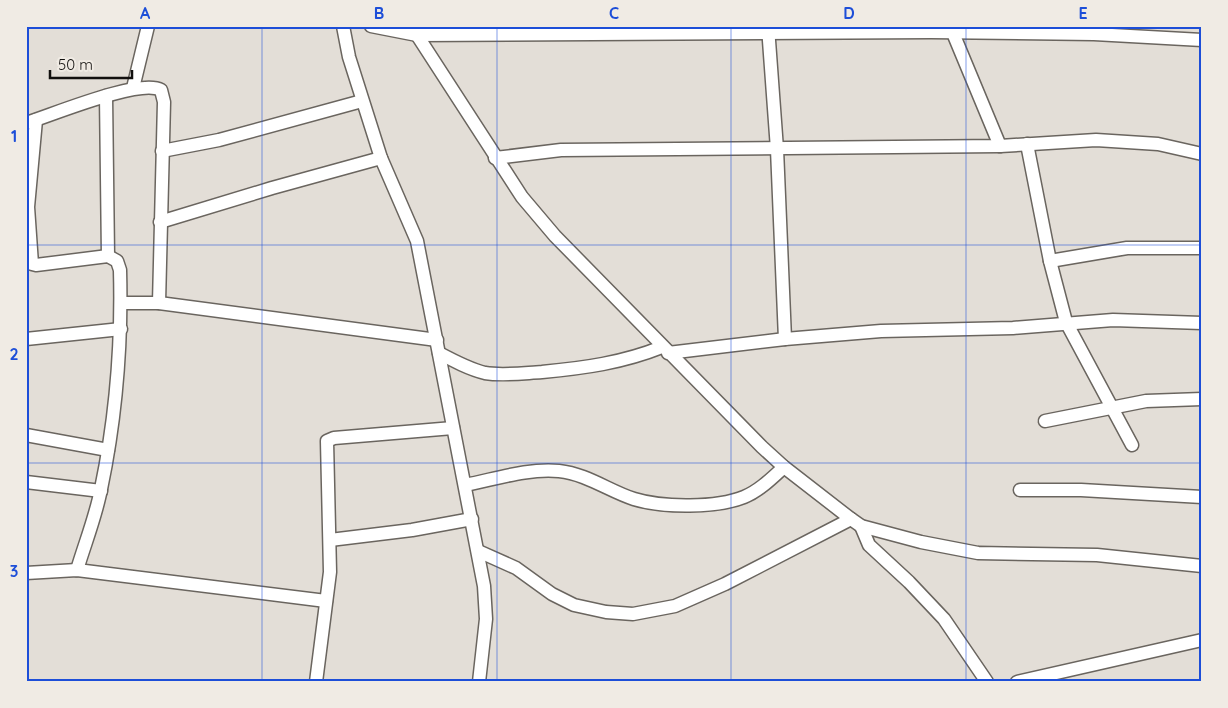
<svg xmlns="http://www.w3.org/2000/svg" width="1228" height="708" viewBox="0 0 1228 708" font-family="Quicksand,sans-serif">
<rect width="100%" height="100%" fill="#e3ded7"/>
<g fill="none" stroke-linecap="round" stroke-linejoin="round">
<g stroke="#6a655f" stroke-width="15">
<g id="minor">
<polyline points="343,26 349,57 381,158 417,241 484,586 486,619 479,682"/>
<polyline points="371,26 417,35 931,32 1094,34 1202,40"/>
<polyline points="768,27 777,149 785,339"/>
<polyline points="953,33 1000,146"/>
<polyline points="417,35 522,197 555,236 762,447 784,467 851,519 861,526 921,542 978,553 1097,555 1202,566"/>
<polyline points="133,88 148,26"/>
<polyline points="106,96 108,256"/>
<path d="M36 120 28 207 32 264 36 265 108 256 117 261 120 270C122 343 116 417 101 489 96 516 85 543 77 570"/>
<path d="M26 123C52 115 140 78 161 90L164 102 159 303"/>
<polyline points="1027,144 1050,261 1066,322 1132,445"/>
<polyline points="162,151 219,140 362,101"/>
<polyline points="495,158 561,150 1000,146 1096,140 1158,144 1202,154"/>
<polyline points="160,222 272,188 381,158"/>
<polyline points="1050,261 1127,248 1202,248"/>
<polyline points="121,303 159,303 437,340"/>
<polyline points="26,339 121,329"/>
<path d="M439 353C454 361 469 369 485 373 504 376 524 373 542 372 584 368 622 363 662 347"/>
<polyline points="668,353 785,339 881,331 1013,328 1113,320 1202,323"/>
<polyline points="1045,421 1146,401 1202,399"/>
<polyline points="26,435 108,450"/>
<polyline points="26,482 101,491"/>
<path d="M465 485C496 479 528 468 559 471 587 474 609 491 634 499 663 508 717 508 744 497 759 491 772 478 784 467"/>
<polyline points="1020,490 1081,490 1202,497"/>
<polyline points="861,526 869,545 909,582 944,619 987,682"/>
<polyline points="330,540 412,530 472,519"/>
<polyline points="478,551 516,568 552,594 574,605 606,612 633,614 675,606 725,584 851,519"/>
<polyline points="26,573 77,570 326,601"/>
<polyline points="316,682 330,572 327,441 334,438 453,428"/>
<polyline points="1017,682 1202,640"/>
</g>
</g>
<use href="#minor" stroke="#fff" stroke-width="12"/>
</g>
<path fill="none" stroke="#1d4ed8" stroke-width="1" stroke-opacity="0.55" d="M262 26V682M497 26V682M731 26V682M966 26V682M26 245H1202M26 463H1202"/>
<rect width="1228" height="708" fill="none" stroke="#f0ebe4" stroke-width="55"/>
<path d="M50 70v8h82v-8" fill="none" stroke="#12100e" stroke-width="2.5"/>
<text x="58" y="70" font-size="15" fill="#12100e" stroke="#f0ebe4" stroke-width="4" paint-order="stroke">50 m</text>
<rect x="28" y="28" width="1172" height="652" fill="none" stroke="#1d4ed8" stroke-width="2"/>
<g font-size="16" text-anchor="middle" font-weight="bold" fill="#1d4ed8">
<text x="145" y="19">A</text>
<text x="379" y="19">B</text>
<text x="614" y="19">C</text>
<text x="849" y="19">D</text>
<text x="1083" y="19">E</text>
<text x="14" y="142">1</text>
<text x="14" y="360">2</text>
<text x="14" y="577">3</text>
</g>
</svg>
